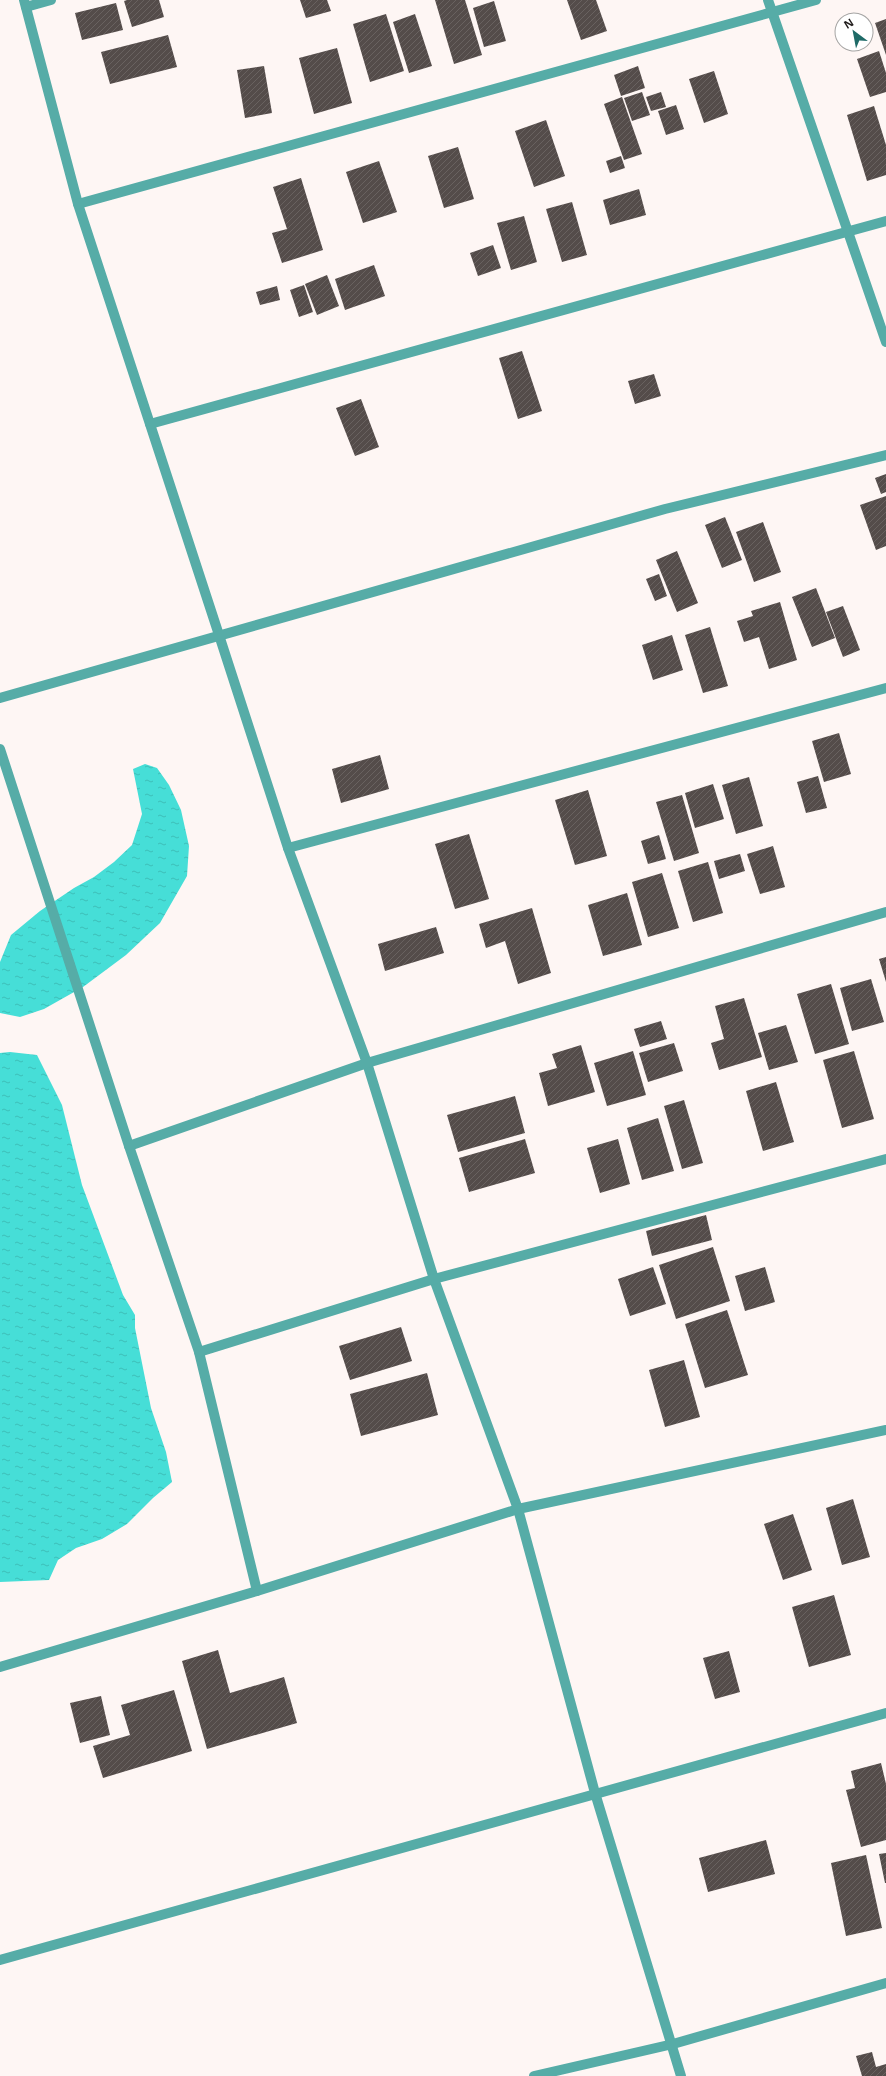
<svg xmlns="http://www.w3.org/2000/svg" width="886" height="2076" viewBox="0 0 886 2076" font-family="'Noto Sans',sans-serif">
<defs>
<pattern id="water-ripples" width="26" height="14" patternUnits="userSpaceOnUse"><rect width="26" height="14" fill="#46ded7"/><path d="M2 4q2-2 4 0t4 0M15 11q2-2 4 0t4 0" fill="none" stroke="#3dbeb8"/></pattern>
<pattern id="building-hatch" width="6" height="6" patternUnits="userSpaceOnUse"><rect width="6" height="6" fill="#544c4a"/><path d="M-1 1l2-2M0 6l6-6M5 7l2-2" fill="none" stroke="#696260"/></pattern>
</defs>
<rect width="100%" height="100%" fill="#fef6f4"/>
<g fill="url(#water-ripples)">
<polygon points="145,764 157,768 169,785 181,810 189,846 187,876 160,923 126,955 83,987 44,1009 20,1017 0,1013 0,962 11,935 40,911 74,888 94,877 114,862 132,845 142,814 133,769"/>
<polygon points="10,1052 37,1055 62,1105 82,1185 123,1295 135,1315 135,1328 151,1408 166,1452 172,1482 153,1498 127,1524 102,1539 76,1548 58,1560 49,1580 0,1582 0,1053"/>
</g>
<g fill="url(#building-hatch)">
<polygon points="127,0 159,0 164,17 132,27 124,1"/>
<polygon points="300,0 327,0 331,11 306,18"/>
<polygon points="435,0 465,0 482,55 454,64"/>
<polygon points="567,0 596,0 607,31 581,40"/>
<polygon points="494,1 506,41 484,47 473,8"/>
<polygon points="116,3 123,30 82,40 75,13"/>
<polygon points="386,14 404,71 370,82 353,24"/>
<polygon points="415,14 432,66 409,73 393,22"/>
<polygon points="886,19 886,55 875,23"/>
<polygon points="168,35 177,67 110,84 101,52"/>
<polygon points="337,48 352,103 314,114 299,58"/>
<polygon points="879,51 886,73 886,92 870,97 857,59"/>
<polygon points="264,66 272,113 245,118 237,70"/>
<polygon points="638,66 645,88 621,96 614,75"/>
<polygon points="714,71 728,114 704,123 689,79"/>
<polygon points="642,92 650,115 632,121 624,98"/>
<polygon points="661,92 666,107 651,111 646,97"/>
<polygon points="622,97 642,154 624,160 604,104"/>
<polygon points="676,105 684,129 666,135 658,111"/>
<polygon points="874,106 886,145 886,175 867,181 847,115"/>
<polygon points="546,120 565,176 534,187 515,131"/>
<polygon points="458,147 474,199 444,208 428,156"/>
<polygon points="621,156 625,168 610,173 606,161"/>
<polygon points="379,161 397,212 363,223 346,172"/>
<polygon points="301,178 323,250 282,263 272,233 287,229 273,187"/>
<polygon points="639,189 646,215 610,225 603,200"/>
<polygon points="572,202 587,255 562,262 546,209"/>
<polygon points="524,216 537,262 511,270 497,223"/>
<polygon points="493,245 501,268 478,276 470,253"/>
<polygon points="374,265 385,296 345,310 335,279"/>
<polygon points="327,275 339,306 317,315 305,284"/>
<polygon points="304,285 313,312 299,317 290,290"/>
<polygon points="277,286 280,300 260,305 256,292"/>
<polygon points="522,351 542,411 518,419 499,358"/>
<polygon points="654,374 661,396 635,404 628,381"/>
<polygon points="361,399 379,447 355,456 336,408"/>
<polygon points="886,474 886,492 881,494 875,478"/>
<polygon points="886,496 886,546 876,550 860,505"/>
<polygon points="725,517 742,560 722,568 705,525"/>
<polygon points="763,522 781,572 754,582 736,532"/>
<polygon points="677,551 698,603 677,612 656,560"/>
<polygon points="659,574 667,596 655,601 646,579"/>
<polygon points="816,588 835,638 812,647 792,597"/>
<polygon points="780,602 797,660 769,669 759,637 744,642 737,621 753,616 751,611"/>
<polygon points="843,606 860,650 843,657 826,612"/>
<polygon points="710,627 728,686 703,693 685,635"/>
<polygon points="672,635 683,670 653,680 642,645"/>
<polygon points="839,733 851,774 824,782 812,741"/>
<polygon points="380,755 389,789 341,803 332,769"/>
<polygon points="818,776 827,808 806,813 797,782"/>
<polygon points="749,777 763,826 736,834 722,785"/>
<polygon points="713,784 724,819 695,828 685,793"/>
<polygon points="588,790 607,856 575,865 555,800"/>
<polygon points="682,795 699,853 674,861 656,802"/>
<polygon points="469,834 489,899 455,909 435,844"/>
<polygon points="659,835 666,859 648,864 641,841"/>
<polygon points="773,846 785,887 760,894 747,854"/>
<polygon points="740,854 745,871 719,879 714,861"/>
<polygon points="708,862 723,913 693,922 678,871"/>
<polygon points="662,873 679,928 648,937 632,882"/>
<polygon points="627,893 642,945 603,956 588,905"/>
<polygon points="532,908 551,973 518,984 505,941 486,948 479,924"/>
<polygon points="436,927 444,953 385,971 378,944"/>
<polygon points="886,957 886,982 879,959"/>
<polygon points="871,979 884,1022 852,1031 840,988"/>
<polygon points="831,984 849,1044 815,1054 797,994"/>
<polygon points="744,998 762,1057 719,1070 711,1043 724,1039 715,1006"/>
<polygon points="661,1021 667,1039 640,1047 634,1029"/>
<polygon points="786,1025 798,1062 769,1070 758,1033"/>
<polygon points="674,1043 683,1071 648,1082 639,1053"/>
<polygon points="581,1045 595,1092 548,1106 539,1073 557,1068 552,1054"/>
<polygon points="633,1051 646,1095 607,1106 594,1063"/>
<polygon points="854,1051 874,1119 842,1128 823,1060"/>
<polygon points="776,1082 794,1142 763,1151 746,1091"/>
<polygon points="515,1096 525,1133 458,1152 447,1115"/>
<polygon points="684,1100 703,1163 682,1169 664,1106"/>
<polygon points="658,1118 674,1171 642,1180 627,1128"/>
<polygon points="525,1139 535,1173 469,1192 459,1158"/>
<polygon points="618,1139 630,1184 600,1193 587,1148"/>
<polygon points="706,1215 712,1240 652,1256 646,1231"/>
<polygon points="713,1247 730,1301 676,1319 659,1265"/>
<polygon points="653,1267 666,1304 630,1316 618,1279"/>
<polygon points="765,1267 775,1302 745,1311 735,1276"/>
<polygon points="727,1310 748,1375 705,1388 685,1324"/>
<polygon points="401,1327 412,1361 350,1380 339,1346"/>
<polygon points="684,1360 700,1417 665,1427 649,1370"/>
<polygon points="427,1373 438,1415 361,1436 350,1394"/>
<polygon points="853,1499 870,1557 842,1565 826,1508"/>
<polygon points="793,1514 812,1570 783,1580 764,1524"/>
<polygon points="834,1595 851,1655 809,1667 792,1607"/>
<polygon points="218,1650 230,1693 284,1677 297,1723 207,1749 182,1661"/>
<polygon points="729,1651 740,1692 715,1699 703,1658"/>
<polygon points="174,1690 192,1751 103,1778 93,1746 130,1735 121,1705"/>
<polygon points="101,1696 110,1735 80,1743 70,1703"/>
<polygon points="881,1763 886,1784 886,1840 861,1847 846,1790 855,1788 851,1771"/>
<polygon points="766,1840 775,1874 708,1892 699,1858"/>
<polygon points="886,1853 886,1883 885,1883 879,1854"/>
<polygon points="866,1855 882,1928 846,1936 831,1863"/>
<polygon points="872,2052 876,2067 886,2064 886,2076 862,2076 856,2056"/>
</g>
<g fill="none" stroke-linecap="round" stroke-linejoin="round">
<g stroke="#56aca7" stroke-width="10">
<polyline points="24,0 78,204 219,635 288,848 367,1063 434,1279 518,1509 595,1793 681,2076"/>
<polyline points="768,0 886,342"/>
<polyline points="26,7 51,0"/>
<polyline points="78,204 816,0"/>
<polyline points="150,424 886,221"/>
<polyline points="0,698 665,509 886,455"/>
<polyline points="0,749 129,1146 199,1352 257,1591"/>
<polyline points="288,848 886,688"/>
<polyline points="129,1146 367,1063 886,912"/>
<polyline points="199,1352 434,1279 886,1159"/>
<polyline points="0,1667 257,1591 518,1509 886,1430"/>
<polyline points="0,1960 886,1713"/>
<polyline points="534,2076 673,2044 886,1983"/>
</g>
</g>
<g transform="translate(854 32) rotate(328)"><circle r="19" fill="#ffffff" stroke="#a5a4a3"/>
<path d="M0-3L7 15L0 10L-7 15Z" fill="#1e6a67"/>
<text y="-6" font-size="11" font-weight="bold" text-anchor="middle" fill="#1f1b1a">N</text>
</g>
</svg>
